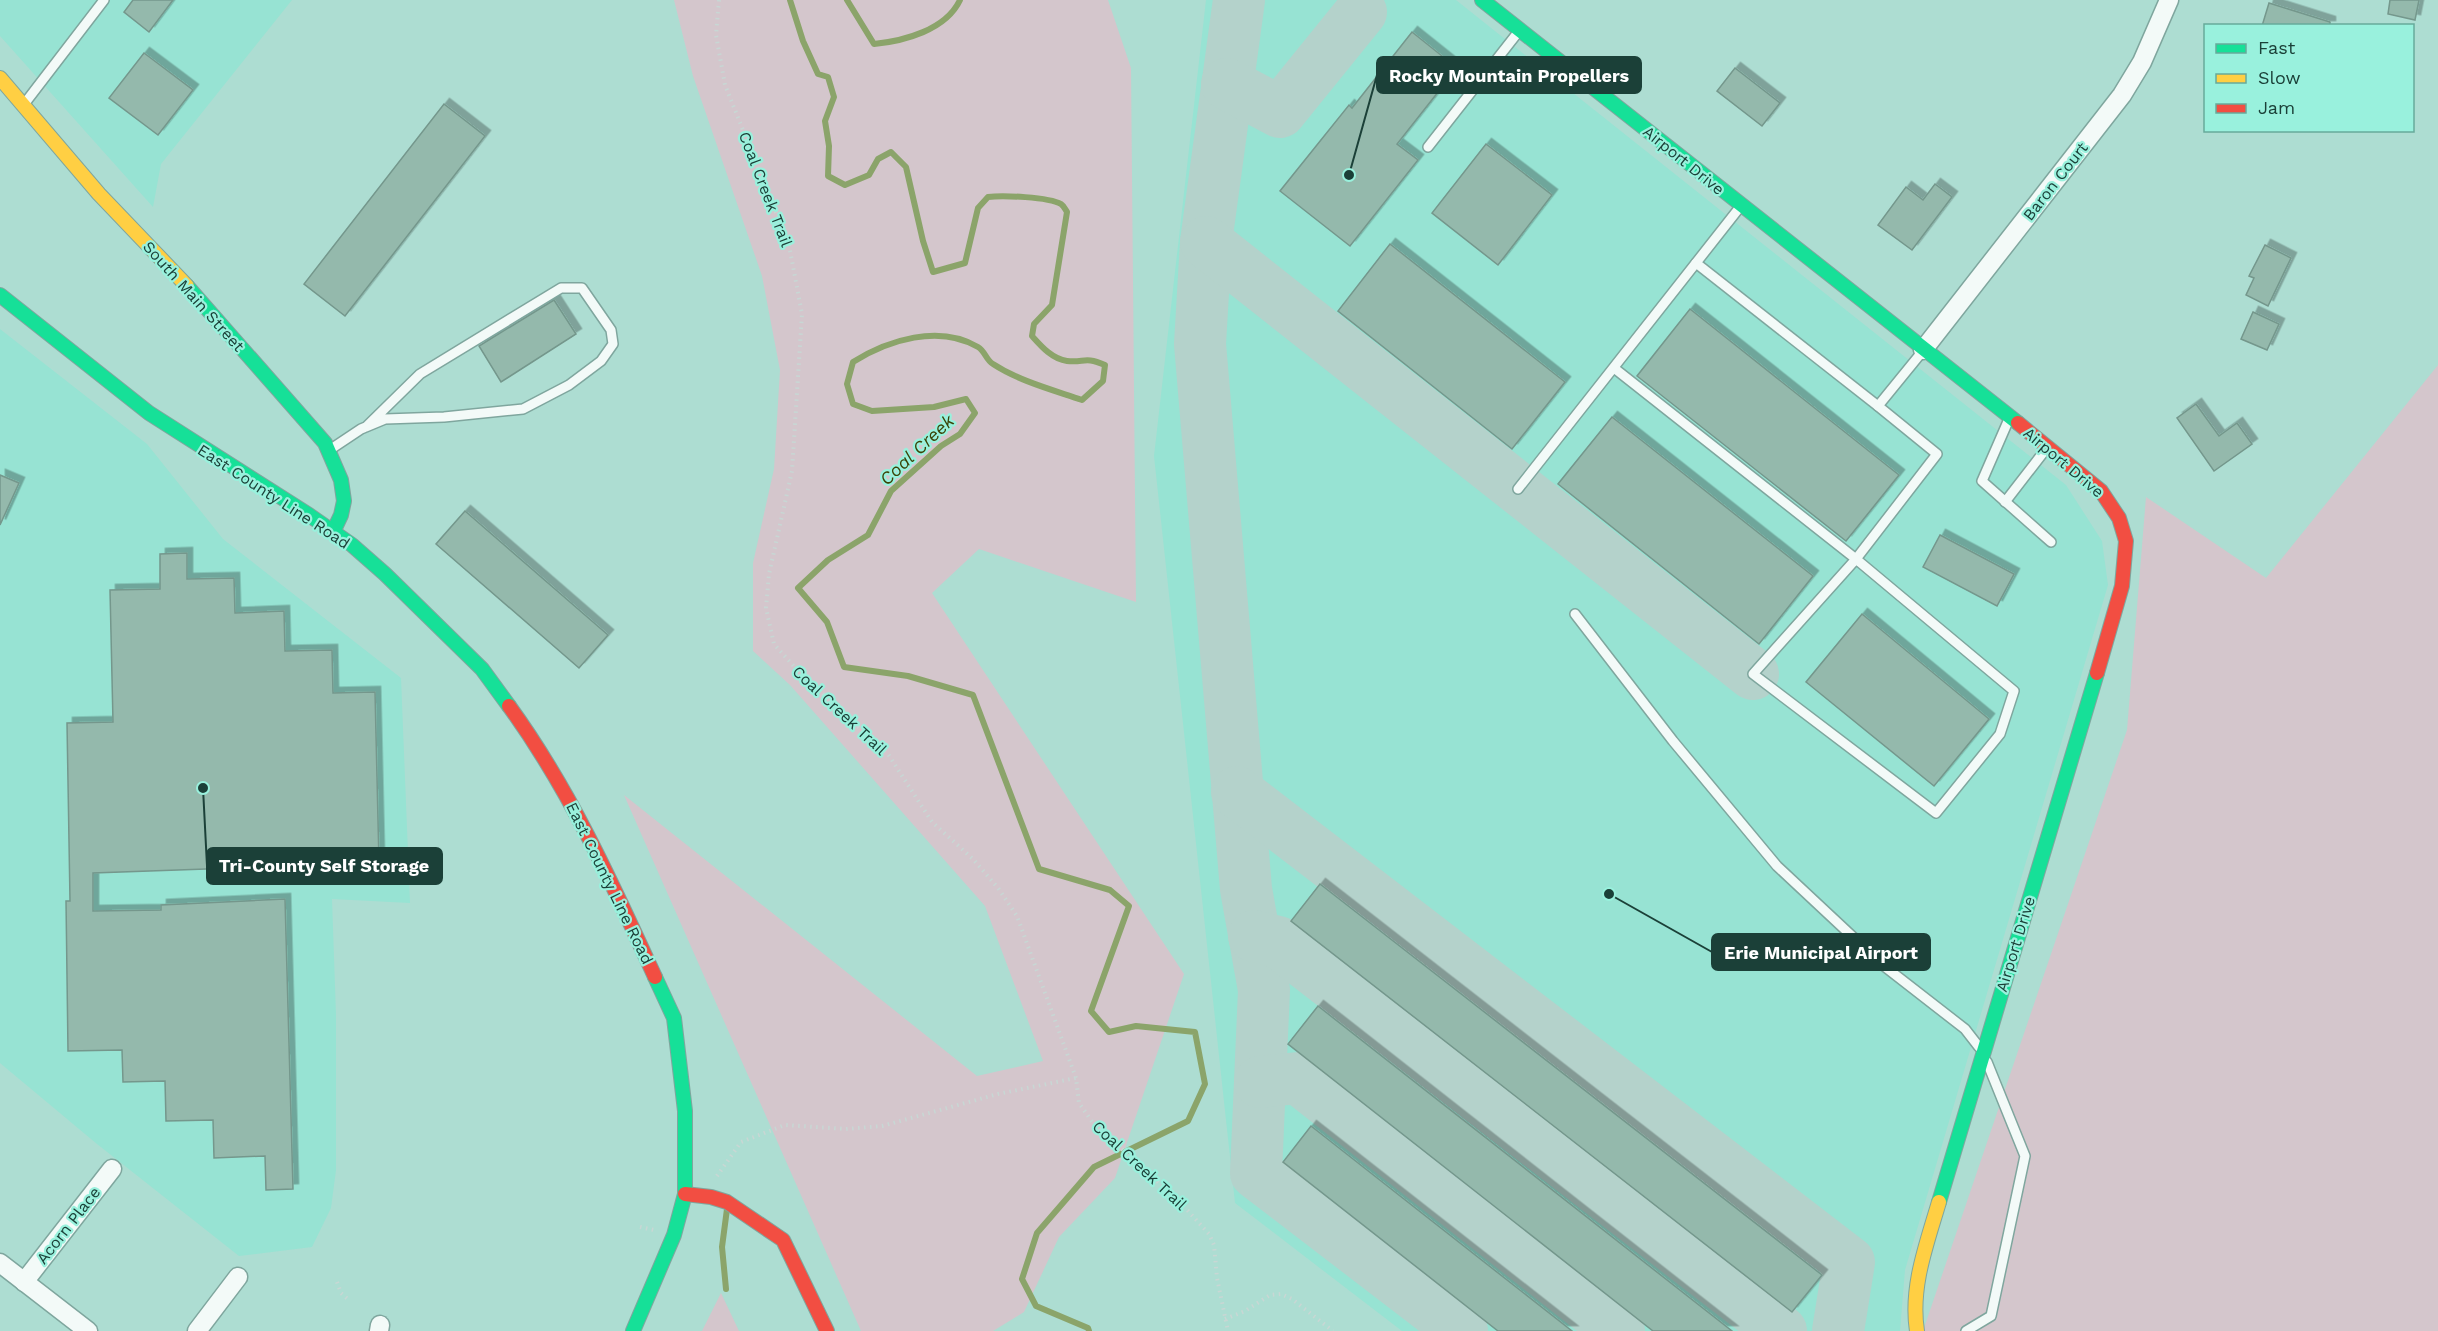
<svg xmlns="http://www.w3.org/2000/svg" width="2438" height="1331" viewBox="0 0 2438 1331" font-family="'Work Sans',sans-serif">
<defs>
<filter id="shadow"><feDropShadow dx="5.5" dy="-5.5" stdDeviation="0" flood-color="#0004"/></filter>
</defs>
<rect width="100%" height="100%" fill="#adddd2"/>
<g fill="#97e3d3">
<polygon points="0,0 292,0 161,164 153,207 0,36"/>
<polygon points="1206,0 1456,0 2066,485 2102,541 2108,585 1905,1270 1900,1331 1402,1331 1235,1203 1154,456"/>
<polygon points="0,329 147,444 223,539 401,678 410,903 332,899 336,1015 336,1170 331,1208 312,1247 239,1256 97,1144 0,1063"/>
</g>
<g fill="#d4c6cc">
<polygon points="674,0 1108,0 1131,68 1136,602 979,549 932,593 1184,974 1115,1178 1059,1237 1024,1312 993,1331 861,1331 624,795 977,1076 1043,1061 985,906 790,685 753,651 753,563 774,469 780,370 762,276 693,76"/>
<polygon points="2438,365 2438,1331 1923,1331 2127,730 2146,497 2266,578"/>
<polygon points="721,1293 739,1331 702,1331"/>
</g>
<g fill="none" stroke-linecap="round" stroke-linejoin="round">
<g stroke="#8ba46a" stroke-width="6">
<path d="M790 0 803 41 818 74 828 77 834 97 825 121 829 146 828 176 845 185 869 175 878 159 891 152 906 167 923 241 933 272 965 263 978 208 988 197C1002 195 1049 197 1061 204 1064 206 1065 209 1067 212L1052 305 1034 324 1032 336C1041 346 1052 359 1067 361 1085 363 1084 356 1105 365L1103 381 1082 400C1053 390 1019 381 993 364 986 360 985 351 978 347 939 324 888 340 853 362L847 384 853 404 872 411 934 407 966 399 975 413 960 434 941 446 891 491 868 535 828 560 798 588 827 622 844 667 908 676 973 695 1039 869 1110 890 1129 906 1091 1011 1109 1032 1136 1026 1195 1032 1205 1084 1188 1121 1094 1167 1037 1233 1022 1279 1036 1306 1088 1328 1089 1331"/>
<path d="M847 0 874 44C904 41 946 30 960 0"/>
<polyline points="726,1289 722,1247 727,1209"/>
</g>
<g stroke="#b4d2cb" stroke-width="52">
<polyline points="1239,0 1206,242 1200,344 1246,889 1264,990 1256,1173 1462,1331"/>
<polyline points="1227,84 1280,112 1361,12"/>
<polyline points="1206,242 1753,674"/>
<polyline points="1237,792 1849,1262 1838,1331"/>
<polyline points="1254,936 1278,942 1781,1331"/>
<polyline points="1260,1082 1298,1078 1619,1331"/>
</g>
</g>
<g fill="#94b9ac" stroke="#74978c" stroke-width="1.5" filter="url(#shadow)">
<polygon points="133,0 173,0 149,32 124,12"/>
<polygon points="2390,0 2419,0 2415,20 2388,14"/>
<polygon points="2269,3 2330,22 2330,26 2262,26"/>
<polygon points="1412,32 1457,68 1397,144 1418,160 1350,246 1280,191 1349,105 1352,108"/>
<polygon points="144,53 193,90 158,135 109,98"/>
<polygon points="1735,68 1780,103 1762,126 1717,91"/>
<polygon points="444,104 485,136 345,316 304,284"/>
<polygon points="1486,144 1552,195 1498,265 1432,213"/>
<polygon points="1935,184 1952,197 1912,250 1878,225 1906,187 1923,200"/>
<polygon points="1390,244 1565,382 1512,449 1338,311"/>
<polygon points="2265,245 2291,258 2268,306 2246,295 2254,278 2249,276"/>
<polygon points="554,300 576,334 501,382 479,346"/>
<polygon points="1690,309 1899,475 1846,541 1637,376"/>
<polygon points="2253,312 2279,324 2267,350 2241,339"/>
<polygon points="2196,404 2219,436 2237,423 2252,444 2214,471 2177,418"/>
<polygon points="1612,417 1813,576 1759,644 1558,484"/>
<polygon points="0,475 19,483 0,525"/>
<polygon points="465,511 608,635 579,668 436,544"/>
<polygon points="1940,535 2014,574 1997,606 1923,567"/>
<polygon points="187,553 187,579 234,578 235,613 284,611 285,651 332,650 333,693 375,692 379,863 93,873 93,911 161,910 161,905 285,899 293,1189 266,1190 265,1156 214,1158 213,1120 166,1121 165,1081 123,1082 122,1050 68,1051 66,901 70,901 67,723 113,722 110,590 160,589 160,554"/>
<polygon points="1862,614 1989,719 1934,786 1806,682"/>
<polygon points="1320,884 1822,1275 1792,1312 1291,921"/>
<polygon points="1318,1006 1732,1331 1653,1331 1288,1044"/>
<polygon points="1311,1126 1572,1331 1498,1331 1283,1162"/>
</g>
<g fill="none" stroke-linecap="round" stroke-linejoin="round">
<g stroke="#7fa69e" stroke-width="12">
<g id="lane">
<polyline points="25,103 104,0"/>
<polyline points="1428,147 1519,31"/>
<polyline points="1696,263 1878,406"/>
<polyline points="1614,368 1856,559 1753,674 1936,813 2000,734 2014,691 1856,559 1937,454 1878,406 1922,352"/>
<polyline points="2009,419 1982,481 2051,542"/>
<polyline points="331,449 361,429 385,419 444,417 523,409 569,385 601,361 613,344 611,330 582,288 561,288 420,374 366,427"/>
<polyline points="1518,489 1740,207"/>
<polyline points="2005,502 2046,449"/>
<polyline points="1575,614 1673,741 1777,866 1884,966 1965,1029 1979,1047"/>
<polyline points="1966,1331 1991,1316 2025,1156 1987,1062"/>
</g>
</g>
<g stroke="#7fa69e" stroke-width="21">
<g id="street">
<polyline points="1923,350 2122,95 2142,62 2169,0"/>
<polyline points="0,1263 88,1331"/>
<polyline points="24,1282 112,1169"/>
<polyline points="197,1331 238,1277"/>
<polyline points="379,1331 380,1325"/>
</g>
</g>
<g stroke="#7fa69e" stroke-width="16">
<g id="fast">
<polyline points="1482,0 2018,423"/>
<polyline points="187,286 325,443 341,480 344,501 341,515 333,532"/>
<polyline points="0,295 149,413 309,515 352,545 385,574 482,669 509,706"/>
<polyline points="1939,1202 2097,673"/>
<polyline points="633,1331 674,1235 685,1194 685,1111 674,1018 655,977"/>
</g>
</g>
<g stroke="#7fa69e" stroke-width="16">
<g id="slow">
<polyline points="0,78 99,194 187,286"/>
<path d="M1917 1331C1910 1287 1927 1243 1939 1202"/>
</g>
</g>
<g stroke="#7fa69e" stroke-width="16">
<g id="jam">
<polyline points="2018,423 2101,491 2119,518 2126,541 2122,586 2097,673"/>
<path d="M509 706C570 790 612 883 655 977"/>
<polyline points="685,1194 711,1197 727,1202 783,1240 827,1331"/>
</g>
</g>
<g stroke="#c8d7d4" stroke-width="4" stroke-dasharray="1.5 4.5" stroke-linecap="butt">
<polyline points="719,0 716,35 725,85 789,245 802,314 792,471 769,574 766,608 774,644 799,672 888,754 932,822 973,859 998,888 1017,916 1076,1078 1079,1103 1093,1123 1179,1201 1209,1234 1214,1245 1217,1278 1228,1331"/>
<polyline points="717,1176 741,1142 785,1125 846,1129 882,1126 998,1094 1076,1078"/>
<polyline points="640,1227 654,1230"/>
<polyline points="337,1282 341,1293 350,1301"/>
<polyline points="1225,1319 1245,1311 1270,1295 1281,1294 1292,1299 1333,1331"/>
</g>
<use href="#lane" stroke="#f3faf8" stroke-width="9"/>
<use href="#street" stroke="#f3faf8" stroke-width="18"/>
<use href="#fast" stroke="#16e098" stroke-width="14"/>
<use href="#slow" stroke="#ffcf43" stroke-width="14"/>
<use href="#jam" stroke="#f24e42" stroke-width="14"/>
</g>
<g text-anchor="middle" stroke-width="4.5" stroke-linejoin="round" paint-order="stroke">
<g font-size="16" fill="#1b4038" stroke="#99f1dd">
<text transform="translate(1684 160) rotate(39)" y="6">Airport Drive</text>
<text transform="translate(2055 181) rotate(-52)" y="6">Baron Court</text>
<text transform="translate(766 189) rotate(69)" y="6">Coal Creek Trail</text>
<text transform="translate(194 296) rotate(48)" y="6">South Main Street</text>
<text transform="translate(2064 462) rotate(40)" y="6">Airport Drive</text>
<text transform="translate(274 496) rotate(33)" y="6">East County Line Road</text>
<text transform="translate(840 710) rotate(43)" y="6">Coal Creek Trail</text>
<text transform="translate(610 883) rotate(64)" y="6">East County Line Road</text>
<text transform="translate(2015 944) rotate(-73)" y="6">Airport Drive</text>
<text transform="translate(1140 1165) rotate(43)" y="6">Coal Creek Trail</text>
<text transform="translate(68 1225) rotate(-52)" y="6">Acorn Place</text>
</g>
<g font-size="18" font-style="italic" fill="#3b4408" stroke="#99f1dd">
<text transform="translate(917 450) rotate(-43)" y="6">Coal Creek</text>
</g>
</g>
<path fill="none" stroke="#1b4038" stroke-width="2" d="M1349 175L1377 75M203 788L207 866M1609 894L1712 952"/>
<g fill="#1b4038" stroke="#99f1dd" stroke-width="2">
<circle cx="1349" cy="175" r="6"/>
<circle cx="203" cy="788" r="6"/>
<circle cx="1609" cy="894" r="6"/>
</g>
<g fill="#1b4038" stroke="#1b4038" stroke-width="2">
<rect x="1377" y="57" width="264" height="36" rx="6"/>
<rect x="207" y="848" width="235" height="36" rx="6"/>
<rect x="1712" y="934" width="218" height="36" rx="6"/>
</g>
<g font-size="18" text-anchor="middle" font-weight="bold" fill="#fff">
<text x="1509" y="82">Rocky Mountain Propellers</text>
<text x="324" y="872">Tri-County Self Storage</text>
<text x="1821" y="959">Erie Municipal Airport</text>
</g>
<rect x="2204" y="24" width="210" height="108" fill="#99f1dd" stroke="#67aa9b" stroke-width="1.5"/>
<rect x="2216" y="44" width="30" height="9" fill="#16e098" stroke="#67aa9b" stroke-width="1.5"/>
<text x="2258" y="54" font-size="18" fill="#1b4038">Fast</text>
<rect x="2216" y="74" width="30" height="9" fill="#ffcf43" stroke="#67aa9b" stroke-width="1.5"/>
<text x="2258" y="84" font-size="18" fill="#1b4038">Slow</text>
<rect x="2216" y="104" width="30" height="9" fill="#f24e42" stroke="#67aa9b" stroke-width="1.5"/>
<text x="2258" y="114" font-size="18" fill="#1b4038">Jam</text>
</svg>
